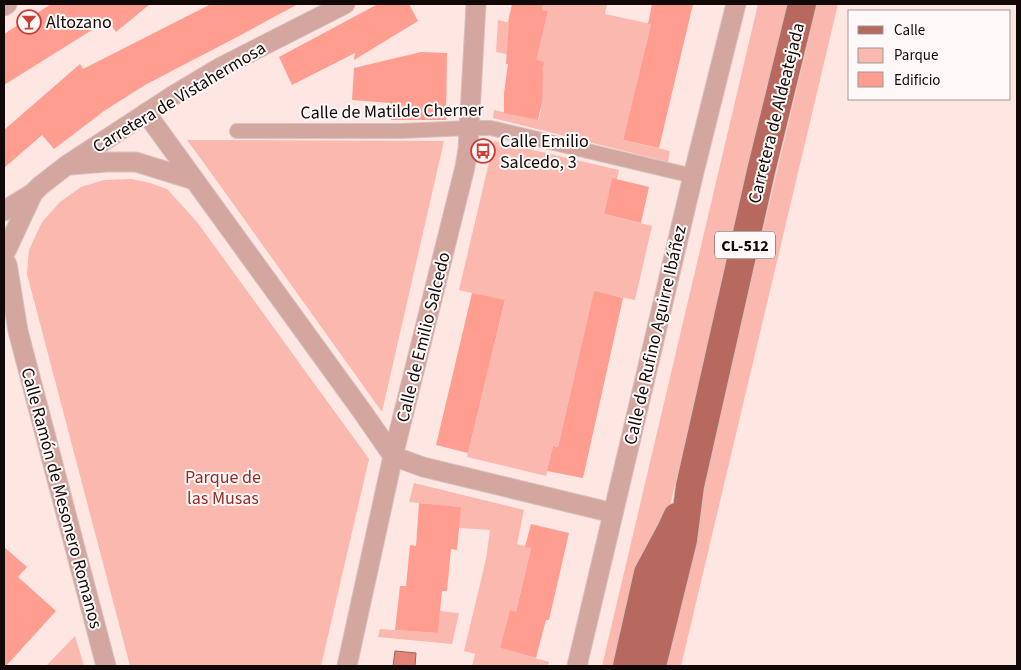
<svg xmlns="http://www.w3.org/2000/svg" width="1021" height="670" viewBox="0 0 1021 670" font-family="'Source Sans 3',sans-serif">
<rect width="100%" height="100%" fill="#fee7e3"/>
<g fill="#fab8ae">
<polygon points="543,4 607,4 605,14 651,24 623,140 670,151 668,162 493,118 494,110 539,120 541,109 540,108 541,82 543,72 542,71 543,62 496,52 498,20 543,30 548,11 542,10"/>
<polygon points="758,4 789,4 669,510 620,666 602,666"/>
<polygon points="817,4 838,4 681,666 661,666 707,464"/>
<polygon points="187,140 444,141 382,412 209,170"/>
<polygon points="494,141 619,170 617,179 612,179 604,214 652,226 635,300 594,292 558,447 553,446 546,476 467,457 505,301 459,290"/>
<polygon points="131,179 150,183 167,189 197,222 369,459 321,666 130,666 27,274 29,250 42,222 60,202 81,187 104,180"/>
<polygon points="414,483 524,510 517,544 531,548 516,612 510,611 500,648 549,662 548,666 472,666 475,654 464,651 486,559 490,530 459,528 460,507 409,502"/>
<polygon points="440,611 459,613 452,644 378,637 380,629 438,633"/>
<polygon points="75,636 84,666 46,666"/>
</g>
<polygon fill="#e48478" stroke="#a45f56" points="395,651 416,653 415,666 393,666"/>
<g fill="#ff9d90">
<polygon points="51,4 150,4 116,32 108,20 4,85 4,34"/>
<polygon points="211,4 298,4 239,36 145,85 104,111 54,149 42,135 4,168 4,130 80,64 83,69"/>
<polygon points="378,4 409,4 418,21 354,60 355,53 292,85 279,57"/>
<polygon points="512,4 543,4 542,10 548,11 536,60 544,62 542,71 543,71 542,101 538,120 504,113 504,93 508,64 506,64 509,23 508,22"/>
<polygon points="652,4 693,4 659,148 623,140 651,24 648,24"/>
<polygon points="421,52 447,53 446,120 391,120 391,103 352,100 354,68"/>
<polygon points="612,178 649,187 641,223 604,214"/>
<polygon points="594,291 623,298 583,478 547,471 553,446 558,447"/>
<polygon points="472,293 505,300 468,453 436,445"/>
<polygon points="419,503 461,507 457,550 451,549 447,591 442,591 438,633 395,630 400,586 406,586 410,545 416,546"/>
<polygon points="531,524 569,533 549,620 546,620 536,658 500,648 510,610 516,612 531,548 525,547"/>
<polygon points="4,547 27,567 18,577 56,611 6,666 4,666"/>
</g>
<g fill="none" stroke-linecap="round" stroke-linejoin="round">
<g stroke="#d8c3c0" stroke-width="16">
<polyline id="pedestrian" points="237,131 401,131 469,128 491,128 693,176"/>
</g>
<g stroke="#d8c3c0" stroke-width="21">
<g id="minor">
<polyline points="4,6 7,4"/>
<polyline points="146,113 364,414 393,456 423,467 613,513"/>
<polyline points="71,165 107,162 136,162 194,180"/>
<polyline points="4,211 33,193 40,186 67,165 174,95 221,67 345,4"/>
<polyline points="6,251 33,193"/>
<polyline points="7,264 18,331 106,666"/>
<polyline points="347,666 393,456 465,167 468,149 476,4"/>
<polyline points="577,666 693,176 736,4"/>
</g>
</g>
<g stroke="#d8c3c0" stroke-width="30">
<g id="primary">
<polyline points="627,666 648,573 671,530 677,517"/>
<polyline points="652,666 683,540 690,486 761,171 802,4"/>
</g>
</g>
<use href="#pedestrian" stroke="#d3a6a0" stroke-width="14"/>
<use href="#minor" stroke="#d3a6a0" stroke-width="19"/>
<use href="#primary" stroke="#b7695f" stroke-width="28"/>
</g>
<defs>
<g id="bar-ring" transform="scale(1.25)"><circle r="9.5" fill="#fef9f8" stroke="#cb3d35" stroke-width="1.5"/><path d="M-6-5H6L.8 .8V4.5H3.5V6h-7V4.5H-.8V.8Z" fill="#cb3d35"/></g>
<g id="bus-ring" transform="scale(1.25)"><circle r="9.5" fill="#fef9f8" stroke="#cb3d35" stroke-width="1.5"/><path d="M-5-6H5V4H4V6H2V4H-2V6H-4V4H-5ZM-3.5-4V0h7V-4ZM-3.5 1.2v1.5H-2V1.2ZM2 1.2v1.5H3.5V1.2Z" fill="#cb3d35"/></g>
</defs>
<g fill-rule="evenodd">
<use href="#bar-ring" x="29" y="22"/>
<use href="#bus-ring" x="483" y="151"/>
</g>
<g text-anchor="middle" stroke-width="4" stroke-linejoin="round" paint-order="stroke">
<rect fill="#fef9f8" stroke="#575150" stroke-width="1" x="715" y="231.5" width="60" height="27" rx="4"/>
<g font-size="16" font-weight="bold" fill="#100908">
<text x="745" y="251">CL-512</text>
</g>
<g font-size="18" fill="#100908" stroke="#fef9f8" text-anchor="start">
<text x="46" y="28">Altozano</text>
<text x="500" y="147">Calle Emilio<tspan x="500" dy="21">Salcedo, 3</tspan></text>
</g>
<g font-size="18" fill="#100908" stroke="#fef9f8">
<text transform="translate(179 97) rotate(-31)" y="6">Carretera de Vistahermosa</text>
<text transform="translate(392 111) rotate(-1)" y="6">Calle de Matilde Cherner</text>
<text transform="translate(776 113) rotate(-76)" y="6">Carretera de Aldeatejada</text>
<text transform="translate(655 335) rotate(-77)" y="6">Calle de Rufino Aguirre Ibáñez</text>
<text transform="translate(423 337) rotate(-76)" y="6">Calle de Emilio Salcedo</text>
<text transform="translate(62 498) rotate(75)" y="6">Calle Ramón de Mesonero Romanos</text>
</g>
<g font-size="18" fill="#992822" stroke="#fef9f8">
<text x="223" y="483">Parque de<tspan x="223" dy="21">las Musas</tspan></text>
</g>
</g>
<rect width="1021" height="670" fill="none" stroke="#100908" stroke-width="10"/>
<rect x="848" y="10" width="162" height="90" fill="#fef9f8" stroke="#9f9998"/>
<rect x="858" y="26" width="25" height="8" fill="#b7695f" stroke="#9f9998"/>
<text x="894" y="35" font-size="15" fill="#100908">Calle</text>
<rect x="858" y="48" width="25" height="15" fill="#fab8ae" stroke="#9f9998"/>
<text x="894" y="60" font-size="15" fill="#100908">Parque</text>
<rect x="858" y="72" width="25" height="15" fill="#ff9d90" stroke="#9f9998"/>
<text x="894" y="85" font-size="15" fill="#100908">Edificio</text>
</svg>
